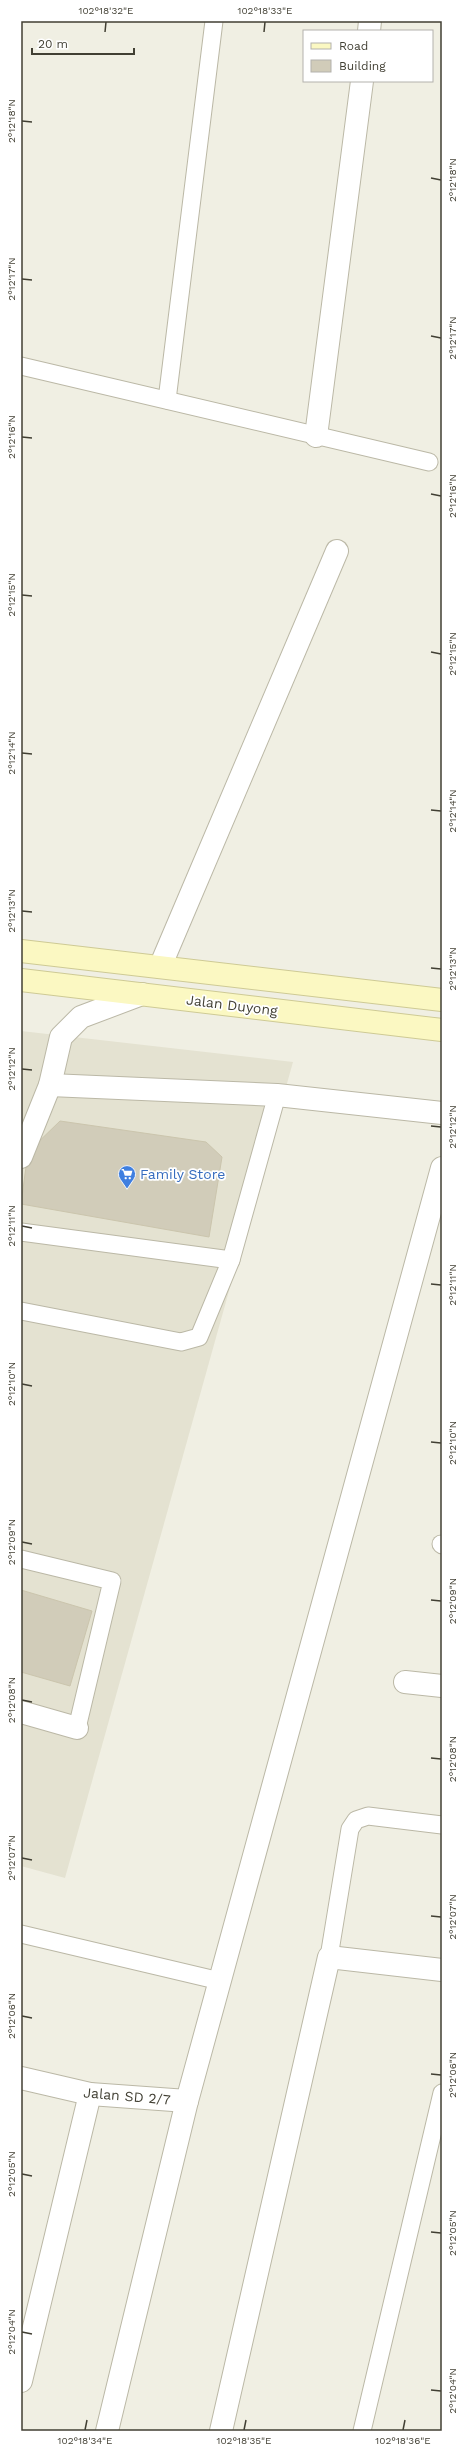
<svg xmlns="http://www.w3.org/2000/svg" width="463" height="2452" viewBox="0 0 463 2452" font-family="'Work Sans',sans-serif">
<rect width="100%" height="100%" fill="#f0efe3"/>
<polygon fill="#e4e2d1" points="21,1031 293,1062 65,1878 21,1866"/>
<g fill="#d1ccb9" stroke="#cbc5ad">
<polygon points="60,1121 206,1142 222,1157 209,1237 21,1204 28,1152"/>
<polygon points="21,1590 92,1611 70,1686 21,1672"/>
</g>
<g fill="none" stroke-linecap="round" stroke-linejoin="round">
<g stroke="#bbb8a6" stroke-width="19">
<g id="lane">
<polyline points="21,366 429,462"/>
<polyline points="167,400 214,21"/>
<polyline points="21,1232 231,1260"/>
<polyline points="21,1311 181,1342 199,1337 231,1260 277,1095"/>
<polyline points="441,1544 442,1545"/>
<polyline points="21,1559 112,1581 77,1728"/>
<polyline points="21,1934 220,1981"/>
<polyline points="329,1957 350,1829 356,1820 368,1816 442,1825"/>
<polyline points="362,2431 442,2093"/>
</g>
</g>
<g stroke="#bbb8a6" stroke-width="24">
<g id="street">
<polyline points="369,31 370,21"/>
<polyline points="316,436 362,81"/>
<polyline points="160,967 337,551"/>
<polyline points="50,1085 277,1095 442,1113"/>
<polyline points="21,1157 50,1085 61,1037 81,1017 142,994"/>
<polyline points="405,1682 442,1686"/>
<polyline points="21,1712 77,1728"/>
<polyline points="21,2078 90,2094 187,2101"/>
<polyline points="21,2381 90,2094"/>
<polyline points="107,2431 187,2101 442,1168"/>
<polyline points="221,2431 329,1957 442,1970"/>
</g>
</g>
<g stroke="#ceca95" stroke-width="24">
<g id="secondary">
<polyline points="21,951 442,1000"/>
<polyline points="21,980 442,1030"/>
</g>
</g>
<use href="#lane" stroke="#fff" stroke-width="17"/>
<use href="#street" stroke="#fff" stroke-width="22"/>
<use href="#secondary" stroke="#fbf8c2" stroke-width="22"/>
</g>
<path fill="none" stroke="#413f33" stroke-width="1.5" d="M105 32 106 22M264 32 265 22M22 121 32 122M431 178 441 180M22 279 32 280M431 336 441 338M22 437 32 438M431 494 441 496M22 595 32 596M431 652 441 654M22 753 32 754M431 810 441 811M22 911 32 912M431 968 441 969M22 1069 32 1070M431 1126 441 1127M22 1226 32 1228M431 1284 441 1285M22 1384 32 1386M431 1442 441 1443M22 1542 32 1544M431 1600 441 1601M22 1700 32 1702M431 1758 441 1759M22 1858 32 1860M431 1916 441 1917M22 2016 32 2018M431 2074 441 2075M22 2174 32 2176M431 2232 441 2233M22 2332 32 2334M431 2390 441 2391M85 2430 87 2420M244 2430 246 2420M403 2430 405 2420"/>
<defs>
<g id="supermarket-pin" transform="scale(0.9)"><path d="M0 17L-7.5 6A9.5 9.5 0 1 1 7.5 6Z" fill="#3f7fe0" stroke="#fff"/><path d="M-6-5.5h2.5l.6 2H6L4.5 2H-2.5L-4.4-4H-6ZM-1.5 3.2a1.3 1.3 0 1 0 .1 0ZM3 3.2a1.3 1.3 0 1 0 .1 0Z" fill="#fff"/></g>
</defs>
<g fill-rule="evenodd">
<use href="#supermarket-pin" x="127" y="1174"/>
</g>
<g text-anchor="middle" stroke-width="3.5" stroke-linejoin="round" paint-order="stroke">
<g font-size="14" fill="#413f33" stroke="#fff">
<text transform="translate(232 1005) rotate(7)" y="5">Jalan Duyong</text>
<text transform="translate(127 2096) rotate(5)" y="5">Jalan SD 2/7</text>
</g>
<g font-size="14" fill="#366cbe" stroke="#fff" text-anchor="start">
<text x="140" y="1179">Family Store</text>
</g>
</g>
<rect width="463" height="2452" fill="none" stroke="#ffffff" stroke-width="44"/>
<rect x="303" y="30" width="130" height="52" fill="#ffffff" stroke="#b3b2ad"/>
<rect x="311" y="43" width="20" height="6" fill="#fbf8c2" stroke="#b3b2ad"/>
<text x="339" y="50" font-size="12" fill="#413f33">Road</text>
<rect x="311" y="60" width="20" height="12" fill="#d1ccb9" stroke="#b3b2ad"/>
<text x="339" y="70" font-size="12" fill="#413f33">Building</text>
<path d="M32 48v6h102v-6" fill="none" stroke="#413f33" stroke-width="2"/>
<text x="38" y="48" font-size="12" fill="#413f33" stroke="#ffffff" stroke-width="3" paint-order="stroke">20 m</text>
<rect x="22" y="22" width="419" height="2408" fill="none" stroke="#413f33" stroke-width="1.5"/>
<g font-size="10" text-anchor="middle" fill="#413f33">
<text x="106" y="14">102°18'32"E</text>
<text x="265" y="14">102°18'33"E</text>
<text transform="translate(11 121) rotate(-90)" y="4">2°12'18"N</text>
<text transform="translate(452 180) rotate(-90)" y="4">2°12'18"N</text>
<text transform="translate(11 279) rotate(-90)" y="4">2°12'17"N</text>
<text transform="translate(452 338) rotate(-90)" y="4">2°12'17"N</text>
<text transform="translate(11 437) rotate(-90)" y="4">2°12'16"N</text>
<text transform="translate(452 496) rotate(-90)" y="4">2°12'16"N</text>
<text transform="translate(11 595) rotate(-90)" y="4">2°12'15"N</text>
<text transform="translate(452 654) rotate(-90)" y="4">2°12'15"N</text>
<text transform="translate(11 753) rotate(-90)" y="4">2°12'14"N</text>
<text transform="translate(452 811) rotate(-90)" y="4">2°12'14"N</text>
<text transform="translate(11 911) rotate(-90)" y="4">2°12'13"N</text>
<text transform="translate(452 969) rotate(-90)" y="4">2°12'13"N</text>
<text transform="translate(11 1069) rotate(-90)" y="4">2°12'12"N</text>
<text transform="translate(452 1127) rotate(-90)" y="4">2°12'12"N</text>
<text transform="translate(11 1226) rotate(-90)" y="4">2°12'11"N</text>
<text transform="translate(452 1285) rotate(-90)" y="4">2°12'11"N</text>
<text transform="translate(11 1384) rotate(-90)" y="4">2°12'10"N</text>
<text transform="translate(452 1443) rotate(-90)" y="4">2°12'10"N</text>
<text transform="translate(11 1542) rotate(-90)" y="4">2°12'09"N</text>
<text transform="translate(452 1601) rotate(-90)" y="4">2°12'09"N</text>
<text transform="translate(11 1700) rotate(-90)" y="4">2°12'08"N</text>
<text transform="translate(452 1759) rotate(-90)" y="4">2°12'08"N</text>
<text transform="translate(11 1858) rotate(-90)" y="4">2°12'07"N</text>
<text transform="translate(452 1917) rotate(-90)" y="4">2°12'07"N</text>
<text transform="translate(11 2016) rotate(-90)" y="4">2°12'06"N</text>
<text transform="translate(452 2075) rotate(-90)" y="4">2°12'06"N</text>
<text transform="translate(11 2174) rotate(-90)" y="4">2°12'05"N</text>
<text transform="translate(452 2233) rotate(-90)" y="4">2°12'05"N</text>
<text transform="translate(11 2332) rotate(-90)" y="4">2°12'04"N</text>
<text transform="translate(452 2391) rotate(-90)" y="4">2°12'04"N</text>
<text x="85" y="2444">102°18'34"E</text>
<text x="244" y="2444">102°18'35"E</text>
<text x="403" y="2444">102°18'36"E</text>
</g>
</svg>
